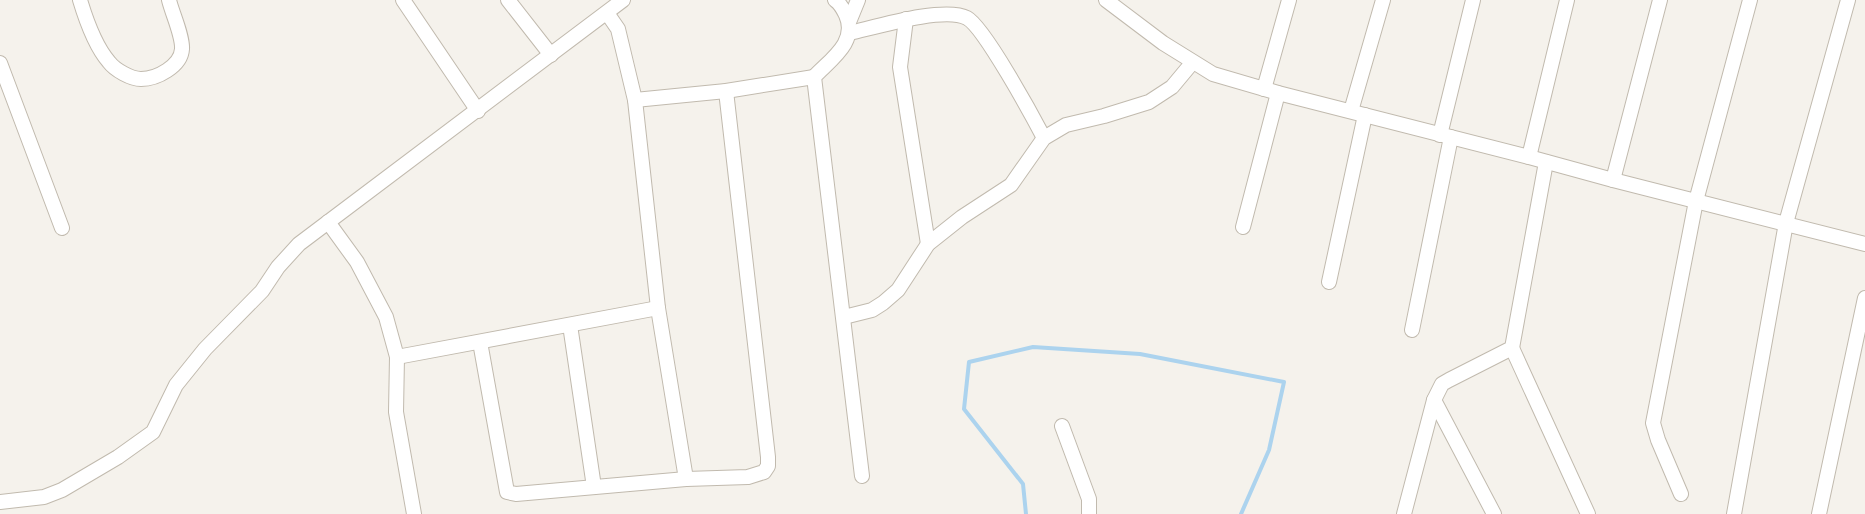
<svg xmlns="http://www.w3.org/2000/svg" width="1865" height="514" viewBox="0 0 1865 514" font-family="'Open Sans',sans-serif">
<rect width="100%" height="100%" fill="#f5f2ec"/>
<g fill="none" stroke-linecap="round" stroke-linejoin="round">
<polyline stroke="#acd3ee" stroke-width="4" points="1026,514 1023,484 964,409 969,362 1033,347 1140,354 1284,382 1269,450 1241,514"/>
<g stroke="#c1baae" stroke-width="16">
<g id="street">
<path d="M80 0C86 20 95 46 109 62 115 70 131 79 141 79 157 79 181 66 182 49 183 36 172 13 169 0"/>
<polyline points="403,0 478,111"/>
<polyline points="508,0 551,55"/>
<path d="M835 0C841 4 843 9 846 15 858 42 831 59 814 77L862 476"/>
<polyline points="1106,0 1163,43 1213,74 1278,93 1529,157 1613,180 1865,244"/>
<polyline points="607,13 618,29 635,100 658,308 686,479"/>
<polyline points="906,19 900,67 928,244"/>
<polyline points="849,22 858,0"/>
<path d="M850 33C876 27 944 6 967 18 984 27 1033 117 1044 138"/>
<polyline points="0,63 62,228"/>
<polyline points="1264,89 1289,0"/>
<polyline points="635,100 726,91 814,77"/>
<polyline points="1351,111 1383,0"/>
<polyline points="1440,135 1473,0"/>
<polyline points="1529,157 1567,0"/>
<polyline points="1613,180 1660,0"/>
<polyline points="328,222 357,262 386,317 397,357 396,412 414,514"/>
<polyline points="1243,227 1278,93"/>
<polyline points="1329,282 1365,115"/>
<polyline points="844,317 872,310 883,303 898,290 928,244 962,217 1011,185 1044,138 1066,125 1104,116 1149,102 1172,87 1192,63"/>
<polyline points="570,325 594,487"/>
<polyline points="1412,330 1451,137"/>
<polyline points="480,342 507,492 516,494 686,479 748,477 764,472 768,466 768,457 726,91"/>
<polyline points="1512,348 1588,514"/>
<polyline points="397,357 658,308"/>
<polyline points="1434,400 1494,514"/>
<polyline points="1062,426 1089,499 1089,514"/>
<polyline points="1681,494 1658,440 1653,423 1696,201 1750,0"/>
<polyline points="0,502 44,497 62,490 118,457 153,432 176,385 205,349 262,291 278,267 299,244 623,0"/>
<polyline points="1404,514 1434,400 1442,384 1449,380 1512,348 1546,162"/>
<polyline points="1734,514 1786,223 1848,0"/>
<polyline points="1819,514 1865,298"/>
</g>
</g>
<use href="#street" stroke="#fff" stroke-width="14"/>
</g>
</svg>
